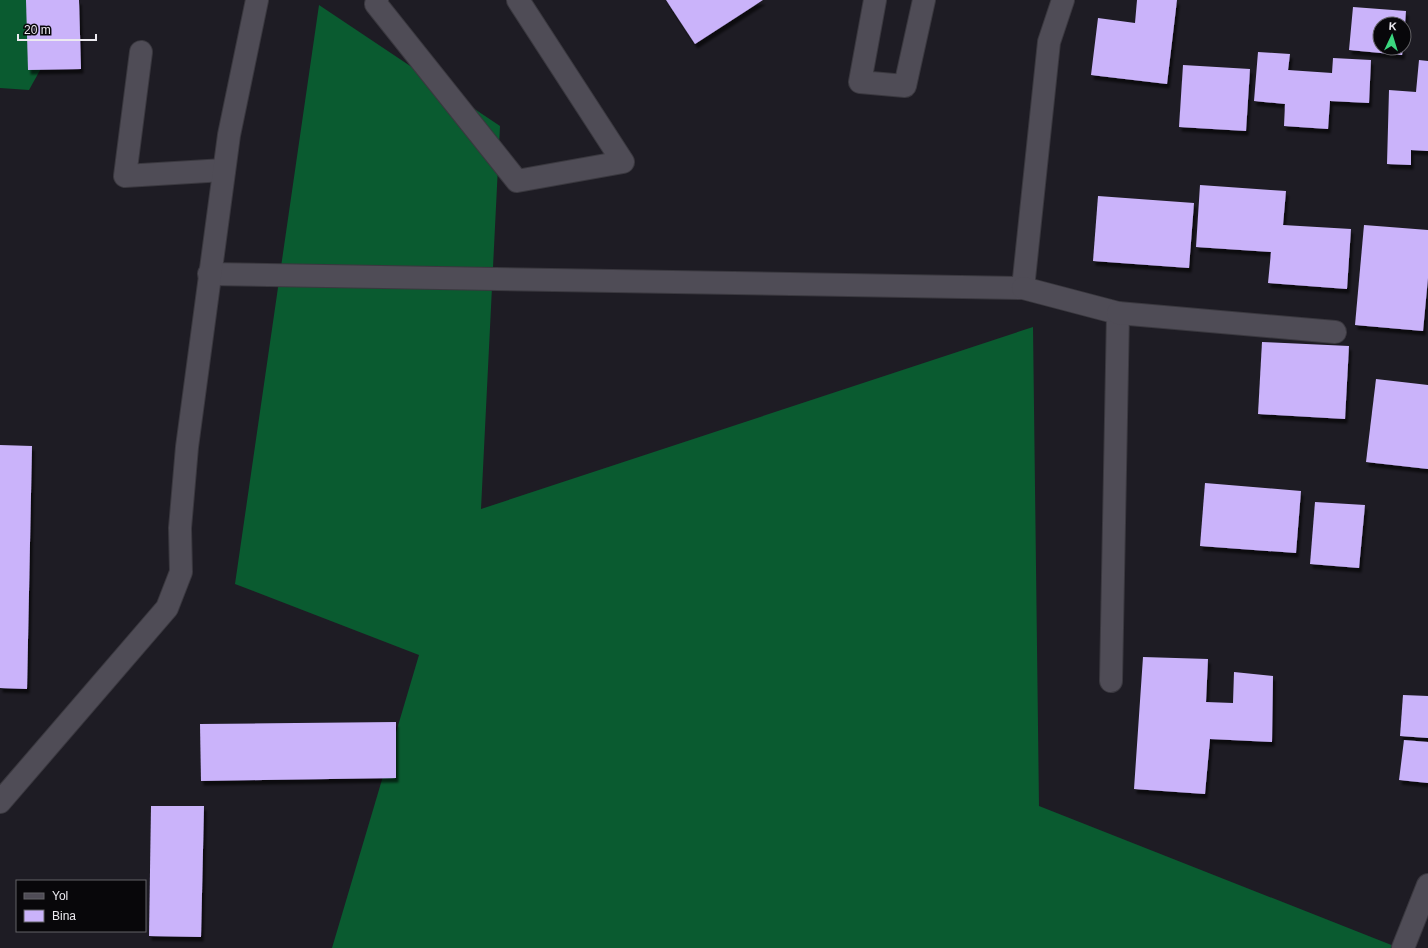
<svg xmlns="http://www.w3.org/2000/svg" width="1428" height="948" viewBox="0 0 1428 948" font-family="Arial,sans-serif">
<defs>
<filter id="shadow"><feDropShadow dx="2.5" dy="4.5" stdDeviation="1" flood-color="#0009"/></filter>
</defs>
<rect width="100%" height="100%" fill="#1e1c24"/>
<g fill="#0a5b30">
<polygon points="0,0 79,0 29,90 0,88"/>
<polygon points="319,5 500,126 481,509 1033,327 1039,806 1399,948 332,948 419,655 235,584"/>
</g>
<g fill="#cab3fa" filter="url(#shadow)">
<polygon points="26,0 79,0 81,69 28,70"/>
<polygon points="666,0 763,0 695,44"/>
<polygon points="1137,0 1177,0 1167,84 1091,75 1098,18 1135,23"/>
<polygon points="1353,7 1406,11 1405,24 1380,24 1380,48 1403,48 1402,55 1349,50"/>
<polygon points="1258,52 1290,54 1288,70 1332,73 1333,58 1371,60 1369,103 1330,101 1328,129 1284,126 1285,104 1254,101"/>
<polygon points="1419,60 1428,61 1428,151 1411,150 1411,165 1387,164 1389,90 1416,92"/>
<polygon points="1183,65 1250,69 1246,131 1179,127"/>
<polygon points="1200,185 1286,191 1283,225 1351,229 1347,289 1268,283 1271,252 1196,247"/>
<polygon points="1098,196 1194,203 1189,268 1093,261"/>
<polygon points="1364,225 1428,230 1428,278 1423,331 1355,325"/>
<polygon points="1262,342 1349,346 1345,419 1258,414"/>
<polygon points="1376,379 1428,385 1428,469 1366,462"/>
<polygon points="0,445 32,446 27,689 0,688"/>
<polygon points="1205,483 1301,491 1296,553 1200,546"/>
<polygon points="1315,502 1365,505 1359,568 1310,564"/>
<polygon points="1143,657 1208,659 1206,702 1233,703 1234,672 1273,676 1272,742 1210,739 1205,794 1134,789"/>
<polygon points="1403,695 1428,696 1428,738 1400,736"/>
<polygon points="396,722 396,778 201,781 200,724"/>
<polygon points="1404,740 1428,742 1428,783 1399,780"/>
<polygon points="151,806 204,806 201,937 149,936"/>
</g>
<g fill="none" stroke-linecap="round" stroke-linejoin="round">
<g stroke="#3a383f" stroke-width="24">
<g id="minor">
<polyline points="377,0 376,4 517,181 623,162 518,0"/>
<polyline points="875,0 860,82 905,86 924,0"/>
<polyline points="141,52 125,176 224,170"/>
<polyline points="209,274 1023,288 1049,42 1063,0"/>
<polyline points="1023,288 1118,313 1111,681"/>
<polyline points="1118,313 1335,332"/>
<polyline points="0,802 167,608 181,572 180,528 187,447 229,135 257,0"/>
<polyline points="1403,948 1428,885"/>
</g>
</g>
<use href="#minor" stroke="#4f4c56" stroke-width="22"/>
</g>
<rect x="16" y="880" width="130" height="52" fill="#08070a" stroke="#636266"/>
<rect x="24" y="893" width="20" height="6" fill="#4f4c56" stroke="#636266"/>
<text x="52" y="900" font-size="12" fill="#eceaf0">Yol</text>
<rect x="24" y="910" width="20" height="12" fill="#cab3fa" stroke="#636266"/>
<text x="52" y="920" font-size="12" fill="#eceaf0">Bina</text>
<g transform="translate(1392 36) rotate(4)"><circle r="19" fill="#08070a" stroke="#636266"/>
<path d="M0-3L7 15L0 10L-7 15Z" fill="#3bd77f"/>
<text y="-6" font-size="11" font-weight="bold" text-anchor="middle" fill="#eceaf0">K</text>
</g>
<path d="M18 34v6h78v-6" fill="none" stroke="#eceaf0" stroke-width="2"/>
<text x="24" y="34" font-size="12" fill="#eceaf0" stroke="#08070a" stroke-width="3" paint-order="stroke">20 m</text>
</svg>
